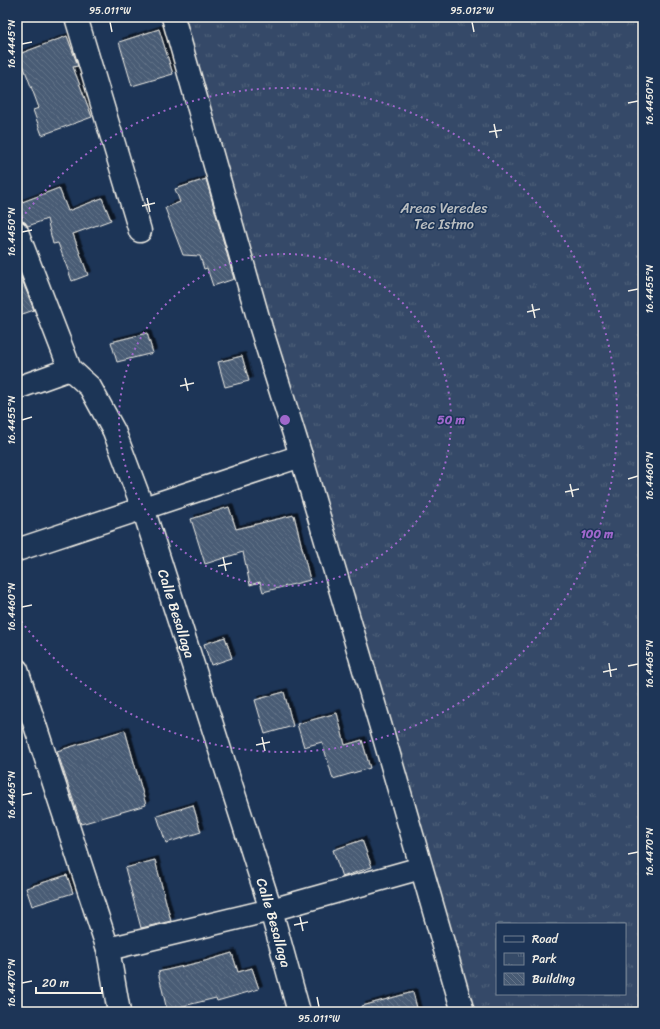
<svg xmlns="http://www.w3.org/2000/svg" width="660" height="1029" viewBox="0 0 660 1029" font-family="Sriracha,sans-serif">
<defs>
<pattern id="park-tufts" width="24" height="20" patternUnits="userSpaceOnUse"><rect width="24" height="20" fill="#354a67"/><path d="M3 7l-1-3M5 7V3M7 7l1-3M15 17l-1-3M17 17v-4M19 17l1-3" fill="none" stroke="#53657d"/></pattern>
<pattern id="building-back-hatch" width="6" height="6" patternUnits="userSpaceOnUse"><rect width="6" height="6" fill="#485b74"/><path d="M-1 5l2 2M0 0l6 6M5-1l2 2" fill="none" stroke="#637388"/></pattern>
<filter id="shadow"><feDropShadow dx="3.5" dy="-3.5" stdDeviation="0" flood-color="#0009"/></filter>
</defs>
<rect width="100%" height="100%" fill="#1d3557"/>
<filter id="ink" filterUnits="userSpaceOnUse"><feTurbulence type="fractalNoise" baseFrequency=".025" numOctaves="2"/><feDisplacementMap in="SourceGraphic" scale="8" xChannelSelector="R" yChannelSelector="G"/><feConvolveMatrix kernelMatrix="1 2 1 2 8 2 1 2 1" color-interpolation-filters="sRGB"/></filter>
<g filter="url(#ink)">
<path fill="url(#park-tufts)" stroke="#949ea8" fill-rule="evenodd" d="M182 17H643V1012H464ZM497 924H625V994H497Z"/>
<g fill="url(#building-back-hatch)" stroke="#f4f1e8" filter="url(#shadow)">
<polygon points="159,29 173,74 132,86 119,42"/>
<polygon points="67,36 78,66 73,67 92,117 42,135 33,110 39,108 19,54"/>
<polygon points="206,179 234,279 213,286 207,268 204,269 200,256 183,255 165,208 180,202 175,189"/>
<polygon points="59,188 68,211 102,198 111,220 73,234 88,275 72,281 58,243 53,244 47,219 28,226 25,222 17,220 17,204"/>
<polygon points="17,267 34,310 17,316"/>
<polygon points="147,333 153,353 117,362 111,342"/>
<polygon points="242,356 249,381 225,387 218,362"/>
<polygon points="229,507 236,529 294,515 310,580 263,592 260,582 250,585 243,552 205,564 191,519"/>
<polygon points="225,637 232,658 211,665 204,644"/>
<polygon points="284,692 293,726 265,734 255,700"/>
<polygon points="337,713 345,745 362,740 370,768 333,779 322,742 304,747 297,724"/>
<polygon points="125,730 146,805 81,824 57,751"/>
<polygon points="193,805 201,832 166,843 157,816"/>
<polygon points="362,840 372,867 342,877 333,850"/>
<polygon points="155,860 171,921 141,928 125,868"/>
<polygon points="67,875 73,893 32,906 26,888"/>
<polygon points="232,953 238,972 252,968 259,989 217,1001 216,998 167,1010 158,972 205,961"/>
<polygon points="413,992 418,1012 362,1012 362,1006"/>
</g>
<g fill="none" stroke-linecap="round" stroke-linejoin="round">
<g stroke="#f4f1e8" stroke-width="25">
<g id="minor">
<polyline points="76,17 140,231"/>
<polyline points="173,17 261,328 301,456 385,741 463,1012"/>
<path id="s1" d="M17 232 70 369 90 387 114 431 143 508 271 910 299 1012"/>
<polyline points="17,388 70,369"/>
<polyline points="17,550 301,456"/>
<polyline points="17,670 108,949 119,1012"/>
<polyline points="108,949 271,910 421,868"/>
</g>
</g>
<use href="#minor" stroke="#1d3557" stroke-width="22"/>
</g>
</g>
<path fill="none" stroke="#f4f1e8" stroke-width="1.5" d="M110 22 112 32M472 22 474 32M22 44 32 42M628 103 638 101M494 124 497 138M489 132 502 130M147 198 150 212M142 206 155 203M22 232 32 230M628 291 638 289M532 304 535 318M527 312 540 309M185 378 188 391M180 386 194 383M22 420 32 417M628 479 638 476M570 484 573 497M565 492 579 489M223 557 226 571M218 566 232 563M22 607 32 605M609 663 611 677M628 666 638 664M603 672 617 669M262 737 265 751M256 745 270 742M22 795 32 793M628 854 638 852M300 917 303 931M294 925 308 922M22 983 32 981M317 997 319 1007"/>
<g fill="none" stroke="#9f67cb" stroke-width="2" stroke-dasharray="2 4">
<circle cx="285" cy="420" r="166"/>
<path d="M18 223A332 332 0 1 1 18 617"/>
</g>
<g text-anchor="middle" stroke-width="3" stroke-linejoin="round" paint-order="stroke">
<g font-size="14" fill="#bbbfc1" stroke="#1d3557">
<text x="444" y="213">Areas Veredes<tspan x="444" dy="16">Tec Istmo</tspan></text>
</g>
<g font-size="14" fill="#f4f1e8" stroke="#1d3557">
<text dy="5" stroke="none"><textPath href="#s1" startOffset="417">Calle Besallaga</textPath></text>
<text dy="5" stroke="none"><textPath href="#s1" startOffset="741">Calle Besallaga</textPath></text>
</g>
</g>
<circle cx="285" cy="420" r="6" fill="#9f67cb" stroke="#1d3557" stroke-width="2"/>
<g font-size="12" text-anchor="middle" font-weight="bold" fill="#9f67cb" stroke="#1d3557" stroke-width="3" stroke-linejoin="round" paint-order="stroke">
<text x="451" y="424">50 m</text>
<text x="597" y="538">100 m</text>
</g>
<rect width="660" height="1029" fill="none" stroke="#1d3557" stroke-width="44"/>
<rect x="496" y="923" width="130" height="72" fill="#1d3557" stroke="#738091"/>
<rect x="504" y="936" width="20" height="6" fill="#1d3557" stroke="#738091"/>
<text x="532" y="943" font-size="12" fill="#f4f1e8">Road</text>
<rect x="504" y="953" width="20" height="12" fill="url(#park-tufts)" stroke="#738091"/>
<text x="532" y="963" font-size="12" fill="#f4f1e8">Park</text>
<rect x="504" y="973" width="20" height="12" fill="url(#building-back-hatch)" stroke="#738091"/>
<text x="532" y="983" font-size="12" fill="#f4f1e8">Building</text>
<path d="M36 987v6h66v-6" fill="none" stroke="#f4f1e8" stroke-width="2"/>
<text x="42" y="987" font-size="12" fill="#f4f1e8" stroke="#1d3557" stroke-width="3" paint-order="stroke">20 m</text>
<rect x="22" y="22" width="616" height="985" fill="none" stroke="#f4f1e8" stroke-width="1.5"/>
<g font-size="10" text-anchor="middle" fill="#f4f1e8">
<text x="110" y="14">95.011°W</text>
<text x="472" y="14">95.012°W</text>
<text transform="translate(11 44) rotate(-90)" y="4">16.4445°N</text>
<text transform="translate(649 101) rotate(-90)" y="4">16.4450°N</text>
<text transform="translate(11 232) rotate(-90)" y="4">16.4450°N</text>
<text transform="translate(649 289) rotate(-90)" y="4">16.4455°N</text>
<text transform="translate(11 420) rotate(-90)" y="4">16.4455°N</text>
<text transform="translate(649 476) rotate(-90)" y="4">16.4460°N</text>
<text transform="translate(11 607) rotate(-90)" y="4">16.4460°N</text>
<text transform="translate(649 664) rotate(-90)" y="4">16.4465°N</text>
<text transform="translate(11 795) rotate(-90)" y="4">16.4465°N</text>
<text transform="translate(649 852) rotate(-90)" y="4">16.4470°N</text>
<text transform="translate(11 983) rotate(-90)" y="4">16.4470°N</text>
<text x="319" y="1022">95.011°W</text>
</g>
</svg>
